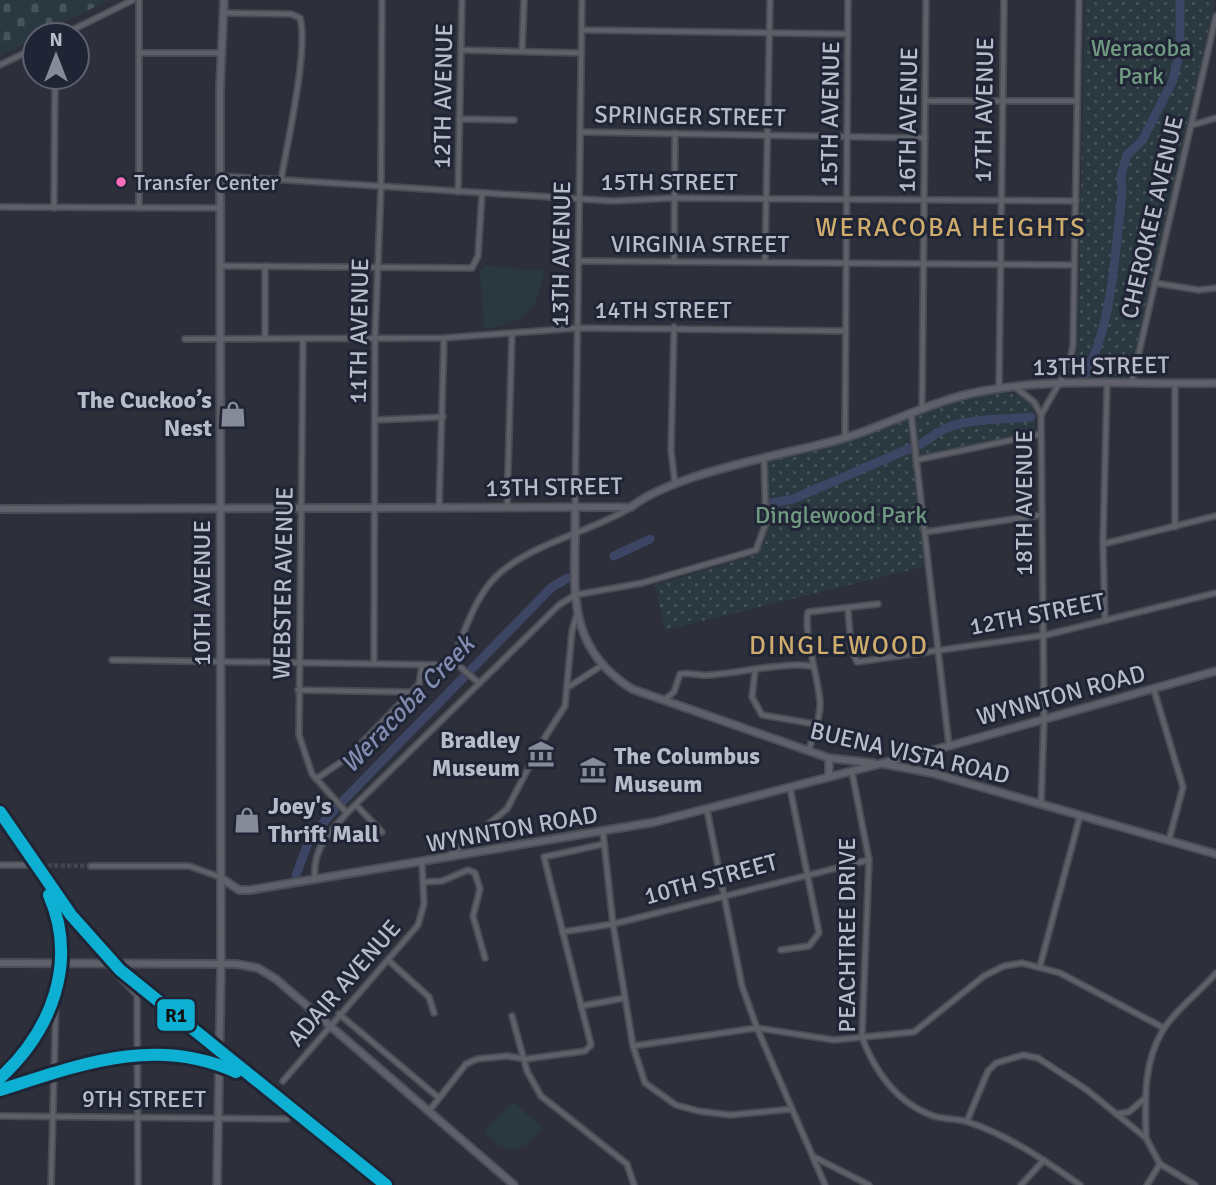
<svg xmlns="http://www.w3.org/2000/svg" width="1216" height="1185" viewBox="0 0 1216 1185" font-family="Signika,sans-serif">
<defs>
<pattern id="cemetery-stones" width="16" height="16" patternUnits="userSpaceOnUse" patternTransform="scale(1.75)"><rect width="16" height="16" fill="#2a3840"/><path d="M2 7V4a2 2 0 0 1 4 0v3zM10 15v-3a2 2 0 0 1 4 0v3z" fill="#47535a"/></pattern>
<pattern id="park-dots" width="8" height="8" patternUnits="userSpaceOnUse" patternTransform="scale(1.75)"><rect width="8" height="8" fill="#2a3840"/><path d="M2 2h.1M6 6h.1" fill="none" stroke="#47535a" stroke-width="1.8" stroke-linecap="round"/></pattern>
</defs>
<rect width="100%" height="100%" fill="#2d303a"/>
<g fill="#2a3840">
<path d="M485 266 544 271C537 313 525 322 484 329L480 271Z"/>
<polygon points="511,1103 515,1103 542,1129 529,1143 512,1150 497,1144 484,1132"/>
</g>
<polygon fill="url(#cemetery-stones)" points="0,0 110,0 35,35 35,38 0,56"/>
<g fill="url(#park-dots)">
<polygon points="1085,0 1215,0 1130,373 1123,380 1075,380 1072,373 1078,344"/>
<polygon points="1008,392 1018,395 1032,406 1036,432 918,457 914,418 961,400"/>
<path d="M909 416 927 566 665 630 655 585 756 555C778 528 765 493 768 460L841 444Z"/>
</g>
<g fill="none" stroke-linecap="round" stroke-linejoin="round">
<g stroke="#3c4564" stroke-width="9">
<path d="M1084 376C1113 326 1115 251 1122 193L1121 175 1127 155 1142 141 1173 80 1180 49V0"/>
<path d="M771 503 793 499 906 450C924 446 933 433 949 427 974 418 1005 420 1031 417"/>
<polyline points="614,556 650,539"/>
<polyline points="296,875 310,838 336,808 552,587 568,578"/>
</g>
<polyline stroke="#424550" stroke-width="4.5" stroke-dasharray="4.5 2" stroke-linecap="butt" points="28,865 91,866"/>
<g stroke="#494b53" stroke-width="8">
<g id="minor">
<polyline points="139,0 139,208"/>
<path d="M223 13 291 14 300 18C309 47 287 145 281 180"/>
<polyline points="582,30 848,34"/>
<polyline points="62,35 133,0"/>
<polyline points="461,50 581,53"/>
<polyline points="522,51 524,0"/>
<polyline points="140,53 220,53"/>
<polyline points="0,65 35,48"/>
<polyline points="926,101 1077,101"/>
<polyline points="459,119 514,120"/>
<polyline points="1192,125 1216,118"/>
<polyline points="580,132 925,138"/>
<polyline points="221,176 613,201 673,198 1076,201"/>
<polyline points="458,192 462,0"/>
<polyline points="0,207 220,208"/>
<polyline points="54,208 55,77"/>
<polyline points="579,261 1074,265"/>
<polyline points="674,262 675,133"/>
<polyline points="765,262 770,0"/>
<polyline points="220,266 472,268 478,256 482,194"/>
<polyline points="1155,283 1199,290 1216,288"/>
<polyline points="674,327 671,450 675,484"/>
<polyline points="265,338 265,266"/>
<polyline points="185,339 444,338 578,328 846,331"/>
<polyline points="303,339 299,735 312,774 347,813"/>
<polyline points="1132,383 1216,16"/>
<polyline points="1015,387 1034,402 1041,415"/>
<polyline points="999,388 1004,0"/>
<polyline points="922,408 926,0"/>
<polyline points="911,413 949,746"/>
<polyline points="375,420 443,417"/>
<polyline points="845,438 848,0"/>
<polyline points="916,460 1041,434"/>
<polyline points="507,507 512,333"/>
<polyline points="439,508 444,338"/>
<polyline points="575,508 582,0"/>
<polyline points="1175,527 1175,384"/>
<polyline points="925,532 1041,515"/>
<polyline points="1103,544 1216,516"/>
<polyline points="848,609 851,648 857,662 1046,635 1216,593"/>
<polyline points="1105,619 1103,544 1107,384"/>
<polyline points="112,660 450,665 459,666 478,682"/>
<polyline points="374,664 375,338 381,187 382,0"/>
<path d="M450 665C462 639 472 604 491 582 521 546 589 533 630 508"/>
<polyline points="755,671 752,697 762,715 815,724"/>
<polyline points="570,686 601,666"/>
<polyline points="298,690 410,692"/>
<polyline points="1154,690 1183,787 1169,840"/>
<path d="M664 700 674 692 680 674C690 672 698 676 708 675 734 674 793 660 814 667"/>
<path d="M809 751C812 735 821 719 820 703 819 679 803 633 808 612L878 604"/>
<path d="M852 772 869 860 862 1037C874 1070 896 1102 931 1115 942 1120 956 1118 968 1122 1008 1135 1046 1161 1080 1185"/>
<polyline points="316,779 347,758 419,684 422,665"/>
<polyline points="1041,804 1044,719 1041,415 1069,366 1073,345 1079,0"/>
<polyline points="356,805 382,832"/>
<polyline points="707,810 742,986 757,1028 825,1185"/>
<polyline points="603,833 613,924 633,1046 645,1083 676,1105 698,1111 730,1115 792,1109"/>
<polyline points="450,855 507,809 542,742 565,706 572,631 576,617"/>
<polyline points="0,865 28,865"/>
<polyline points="91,866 189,866 220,877"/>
<path d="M315 879C312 850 328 834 347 813L559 605 575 595 642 583 756 550 766 523 764 458"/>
<polyline points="423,882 442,881 468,870 475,873 480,889 473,916 485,958"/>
<polyline points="562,932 613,924 869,860"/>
<polyline points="781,950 809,946 819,933 790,788"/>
<polyline points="388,960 429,997 434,1013"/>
<polyline points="107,964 137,995 138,1185"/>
<polyline points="1040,966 1080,816"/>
<polyline points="581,1006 625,998"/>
<polyline points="339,1014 439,1098"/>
<polyline points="512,1016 527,1071 541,1096 627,1164 634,1185"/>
<polyline points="633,1046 757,1028 834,1040 914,1032 984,976 1004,966 1022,963 1060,973 1164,1028"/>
<polyline points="283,1081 418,925 424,904 422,864"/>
<polyline points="429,1111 466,1064 477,1059 507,1056 526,1059 585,1051 591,1045 544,857 604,844"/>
<polyline points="1116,1114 1129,1112 1144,1099"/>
<polyline points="0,1116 287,1119"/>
<polyline points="967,1121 988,1071 996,1063 1023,1055 1038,1058 1087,1090 1146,1138 1160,1164 1195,1185"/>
<path d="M1146 1137C1145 1100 1143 1063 1163 1030 1176 1009 1200 992 1216 973"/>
<polyline points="814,1157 869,1185"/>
<polyline points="51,1185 57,963"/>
<polyline points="1021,1185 1044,1160"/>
<polyline points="1147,1185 1160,1164"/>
</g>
</g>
<g stroke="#4b4d57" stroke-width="10">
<g id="major">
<path d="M575 508C577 581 560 644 632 689L829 758 873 763"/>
<path d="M0 509 631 507C672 475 770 457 822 444 877 432 926 401 983 391 1056 377 1141 385 1216 383"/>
<polyline points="829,758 829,777"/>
<polyline points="884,764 932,773 1216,854"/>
<polyline points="220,877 239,890 250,890 655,822 949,746 1216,671"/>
<polyline points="0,963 236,964 258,968 276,979 514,1185"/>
<polyline points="217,1185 221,965 220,88 224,0"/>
</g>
</g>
<use href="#minor" stroke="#5d6068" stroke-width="4.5"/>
<use href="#major" stroke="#5f616a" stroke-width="6"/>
<g stroke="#202535" stroke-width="18">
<g id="rail-1">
<polyline points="0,812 71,915 120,970 386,1185"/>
<path d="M0 1078C52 1030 78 962 49 895"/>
<path d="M0 1090C79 1065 155 1035 236 1072"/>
</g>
</g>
<use href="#rail-1" stroke="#0dafd3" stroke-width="12"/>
</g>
<defs>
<g id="shop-bare" transform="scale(2.1)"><path d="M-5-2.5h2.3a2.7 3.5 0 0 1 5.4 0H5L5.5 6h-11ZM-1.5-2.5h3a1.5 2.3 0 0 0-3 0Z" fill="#878a98" stroke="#202535" stroke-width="2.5" paint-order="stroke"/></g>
<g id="museum-bare" transform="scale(2.1)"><path d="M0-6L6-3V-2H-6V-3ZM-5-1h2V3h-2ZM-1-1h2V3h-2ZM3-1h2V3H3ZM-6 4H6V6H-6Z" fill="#878a98" stroke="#202535" stroke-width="2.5" paint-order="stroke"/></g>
</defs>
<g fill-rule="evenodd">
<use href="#shop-bare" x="233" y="414"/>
<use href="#museum-bare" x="541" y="754"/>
<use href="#museum-bare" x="593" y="770"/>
<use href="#shop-bare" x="247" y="820"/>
</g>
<circle fill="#fb6dba" stroke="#202535" stroke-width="2.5" cx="121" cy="182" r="6"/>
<g text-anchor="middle" stroke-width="6" stroke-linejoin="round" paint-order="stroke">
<g font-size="22" fill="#b8bbca" stroke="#202535" text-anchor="start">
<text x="134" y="190">Transfer Center</text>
</g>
<g font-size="24" fill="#719a83" stroke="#202535">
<text x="1141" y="56">Weracoba<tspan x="1141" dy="28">Park</tspan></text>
<text x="841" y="523">Dinglewood Park</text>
</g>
<g font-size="24" fill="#b8bbca" stroke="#202535">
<text transform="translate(443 96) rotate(-89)" y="8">12TH AVENUE</text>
<text transform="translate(984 110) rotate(-89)" y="8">17TH AVENUE</text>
<text transform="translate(830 114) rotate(-89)" y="8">15TH AVENUE</text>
<text transform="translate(690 116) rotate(1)" y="8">SPRINGER STREET</text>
<text transform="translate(908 120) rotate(-89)" y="8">16TH AVENUE</text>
<text x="669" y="190">15TH STREET</text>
<text transform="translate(1152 217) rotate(-77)" y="8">CHEROKEE AVENUE</text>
<text x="700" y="252">VIRGINIA STREET</text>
<text transform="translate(561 254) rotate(-89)" y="8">13TH AVENUE</text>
<text x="663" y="318">14TH STREET</text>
<text transform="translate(359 331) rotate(-89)" y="8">11TH AVENUE</text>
<text transform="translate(1101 366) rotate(-1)" y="8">13TH STREET</text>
<text transform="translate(554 487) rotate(-1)" y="8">13TH STREET</text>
<text transform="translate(1024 503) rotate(-90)" y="8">18TH AVENUE</text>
<text transform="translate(283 583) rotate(-89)" y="8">WEBSTER AVENUE</text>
<text transform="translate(202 593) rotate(-90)" y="8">10TH AVENUE</text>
<text transform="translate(1037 614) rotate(-11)" y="8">12TH STREET</text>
<text transform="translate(1061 695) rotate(-15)" y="8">WYNNTON ROAD</text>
<text transform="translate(910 753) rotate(13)" y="8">BUENA VISTA ROAD</text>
<text transform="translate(512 829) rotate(-10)" y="8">WYNNTON ROAD</text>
<text transform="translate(711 879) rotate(-15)" y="8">10TH STREET</text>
<text transform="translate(847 935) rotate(-90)" y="8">PEACHTREE DRIVE</text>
<text transform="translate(344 983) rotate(-49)" y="8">ADAIR AVENUE</text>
<text x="144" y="1107">9TH STREET</text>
</g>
<g font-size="24" font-weight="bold" fill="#b8bbca" stroke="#202535" text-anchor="end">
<text x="212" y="408">The Cuckoo’s<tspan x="212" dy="28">Nest</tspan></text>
<text x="520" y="748">Bradley<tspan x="520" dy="28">Museum</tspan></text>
<text x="614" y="764" text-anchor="start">The Columbus<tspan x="614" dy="28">Museum</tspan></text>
<text x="268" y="814" text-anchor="start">Joey's<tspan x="268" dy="28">Thrift Mall</tspan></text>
</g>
<g font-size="26" letter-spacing="2" fill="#d0ad6d" stroke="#202535">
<text x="951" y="236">WERACOBA HEIGHTS</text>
<text x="839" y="654">DINGLEWOOD</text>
</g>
<g font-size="26" font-style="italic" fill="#818cb0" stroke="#202535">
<text transform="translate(407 704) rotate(-46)" y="9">Weracoba Creek</text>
</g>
</g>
<rect stroke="#202535" stroke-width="2.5" x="156" y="998" width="40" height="34" rx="7" fill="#0dafd3"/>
<g font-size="19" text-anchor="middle" font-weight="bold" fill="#111">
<text x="176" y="1022">R1</text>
</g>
<g transform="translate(56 56)"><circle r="33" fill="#202535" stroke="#5d6171" stroke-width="2"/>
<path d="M0-5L12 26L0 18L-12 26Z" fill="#878a98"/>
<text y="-10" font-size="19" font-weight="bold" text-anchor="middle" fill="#b8bbca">N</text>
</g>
</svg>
